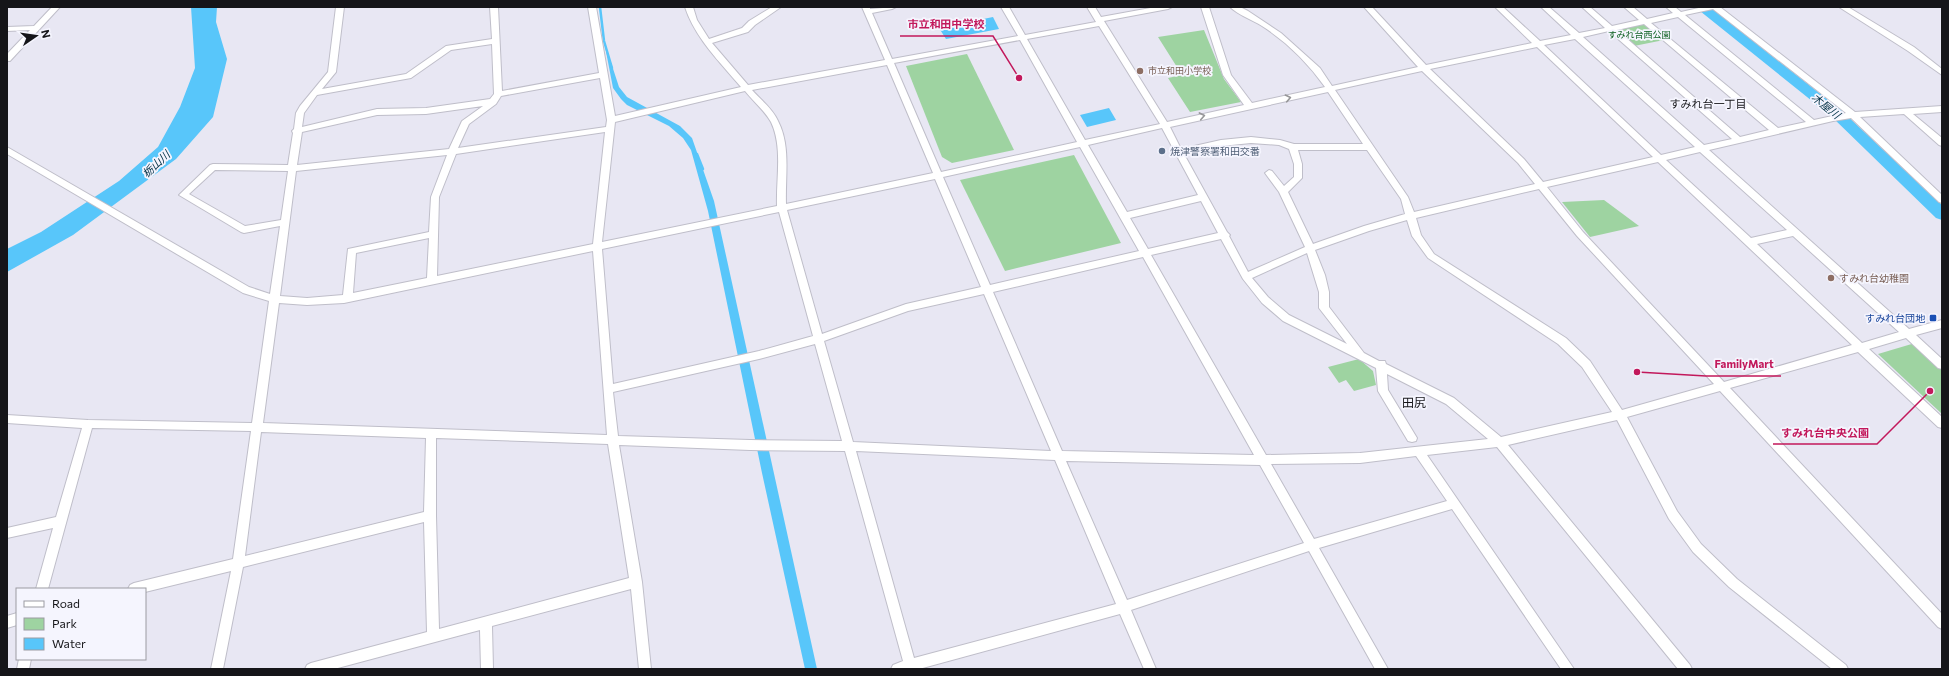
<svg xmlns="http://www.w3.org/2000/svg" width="1949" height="676" viewBox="0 0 1949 676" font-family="Commissioner,'Noto Sans JP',sans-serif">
<rect width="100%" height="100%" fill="#e8e7f3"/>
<g fill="#9ed3a1">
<polygon points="1644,23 1664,40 1634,46 1614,29"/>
<polygon points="1204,30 1224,79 1241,102 1190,112 1168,78 1182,75 1158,37"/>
<polygon points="967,54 1014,150 952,163 942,157 906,66"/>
<polygon points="1074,155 1121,243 1005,271 960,180"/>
<polygon points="1604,200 1639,226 1590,237 1562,202"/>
<polygon points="1915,343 1942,368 1942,414 1878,354"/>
<polygon points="1359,359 1373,371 1376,385 1354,391 1346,380 1339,383 1328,367"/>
</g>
<g fill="#58c6fa">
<polygon points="191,7 217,7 216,22 227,59 213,117 176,159 73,235 7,272 7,249 41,232 119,181 158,147 180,107 195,68"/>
<polygon points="993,17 999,29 946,39 939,28"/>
<polygon points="604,41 619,87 627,97 680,126 692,138 714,201 817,669 805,669 762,473 708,211 691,150 683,138 669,126 627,105 621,99 613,88"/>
<polygon points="1109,108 1116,120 1087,127 1080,115"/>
</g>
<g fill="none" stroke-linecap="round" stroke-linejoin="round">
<g stroke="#58c6fa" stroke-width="2.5">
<polyline points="600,7 604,41 612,68"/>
<polyline points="697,154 703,169"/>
</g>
<polygon fill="#58c6fa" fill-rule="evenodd" points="1695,7 1710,7 1842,111 1942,205 1942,220 1936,218 1832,117"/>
<g stroke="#bfbec9" stroke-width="2">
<g id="minor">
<polygon points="52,7 60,7 10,61 7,61 7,54 30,30 7,31 7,27 34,26"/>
<path d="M336 7H344L336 72 322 89 406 74 446 46 492 39 490 7H498L502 91 599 73 588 7H596L615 116 741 87C720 62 695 38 685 7H693L697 20 709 39 742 28 749 21 772 7H781L755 25 748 32 712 43 748 85 885 60 862 7H870V9L896 7 892 9 872 13 892 59 1018 36 1001 7H1009L1025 35 1096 22 1087 7H1095L1101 17 1156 7H1172L1168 9 1104 21 1167 122 1244 105 1223 75 1201 7H1209L1231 75 1252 103 1325 87C1308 63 1287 42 1262 26 1253 20 1238 15 1230 7H1240L1248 11 1281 33 1320 68 1332 86 1418 67 1364 7H1372L1426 65 1532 43 1495 7H1503L1540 41 1571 35 1541 7H1549L1579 33 1605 28 1582 7H1590L1612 26 1639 20 1624 7H1633L1647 19 1673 13 1666 7H1675L1681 12 1703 7H1720L1855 112 1942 106V112L1913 114 1942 138V146L1939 145 1904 114 1860 117 1942 195V203L1939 202 1851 118 1833 121 1709 150 1909 329 1942 320V328L1916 335 1942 359V369L1938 368 1906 338 1869 349 1942 417V428L1938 427 1858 352 1730 388 1942 614V629L1938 627 1720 391 1627 417 1677 511 1701 544 1737 579 1846 665 1848 669H1832L1729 587 1693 552 1669 519 1617 420 1508 445 1690 665 1692 669H1678L1497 447 1427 455 1574 669H1561L1452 509 1319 548 1388 669H1375L1309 551 1131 610 1156 669H1144L1120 614 919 669H891L893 665 903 661 845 451 750 450 619 445 642 582 651 669H639L631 589 492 626 493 669H481L480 630 334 669H305L307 665 311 663 427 632 424 522 243 567 223 669H211L231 571 145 592V589H128L130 585 134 583 233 559 251 431 92 428 48 589H36L53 528 7 538V528L56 517 82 428 7 423V415L88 420 252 423 269 301 243 293 7 154V147L249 287 270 294 280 226 244 233 241 232 179 195 210 165 213 164 288 165 293 133 292 131 294 129 296 113 300 106 328 72ZM1713 9 1846 113 1814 120 1685 15ZM1678 17 1806 122 1778 128 1651 23ZM1644 24 1769 130 1740 137 1617 30ZM1099 26 1160 124 1085 140 1027 39ZM1609 31 1732 139 1704 145 1583 37ZM1575 39 1695 147 1661 155 1544 45ZM1020 40 1077 142 941 172 894 63ZM492 44 494 94 490 99 426 108 377 109 302 127 304 113 317 95 411 78 451 50ZM1537 47 1653 157 1543 182 1524 159 1430 69ZM887 65 933 173 786 204C785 176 791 146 778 121 773 109 760 99 752 90ZM1422 71 1518 163 1535 184 1414 212 1408 197 1335 90ZM600 78 607 120 606 127 458 148 469 124 496 104 501 96ZM745 91C753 101 765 111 771 122 783 147 776 179 777 206L602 242 615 122ZM1328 92 1363 144H1294L1280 140 1251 137 1221 140 1181 149 1170 127ZM483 106 462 121 449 149 297 165 302 132 377 115 426 114ZM1162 128 1198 195 1127 212 1088 145ZM605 132 593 244 437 276 439 197 456 154ZM1251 143 1279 145 1289 149 1294 164V177L1284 186 1272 171 1269 170 1265 173 1279 192 1305 247 1248 272 1229 236 1230 235 1227 232 1184 154 1221 146ZM1080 147 1139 251 990 285 943 177ZM1298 150H1367L1401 199 1405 214 1364 226 1313 244 1288 192 1302 178V164ZM1700 152 1787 230 1751 238 1666 160ZM447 155 431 197 429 232 348 249 343 295 307 298 280 296 296 171ZM1658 162 1852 345 1724 382 1583 232 1547 187ZM215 170 288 171 281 220 245 226 189 194ZM935 179 981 287 906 304 822 334 787 210ZM1539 189 1577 236 1714 384 1622 410 1590 361 1566 338 1434 254 1421 235 1416 218ZM1201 201 1218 233 1148 249 1130 218ZM779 212 813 336 759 351 613 384 602 249ZM1407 220 1412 236 1428 258 1558 344 1582 367 1612 412 1501 437 1454 398 1386 364 1385 361H1379L1364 353 1329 307V292L1325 275 1315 250 1369 231ZM1793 236 1899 332 1862 343 1757 244ZM429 238 427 278 353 293 356 253ZM1221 239 1243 279 1262 303 1283 321 1376 368 1378 391 1408 441 1412 442 1416 441 1417 438 1388 390 1387 374 1446 404 1488 439 1360 453 1266 455 1151 255ZM593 251 607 435 263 423 279 303 307 305 344 303ZM1307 253 1319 292V308L1347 344 1289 315 1268 297 1252 278ZM1143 257 1254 455 1062 451 993 292ZM984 294 1051 451 853 442 824 341 908 311ZM815 344 842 441 750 440 618 436 613 392 759 359ZM261 432 426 438 424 512 245 556ZM436 438 608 444 629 578 439 629 436 516ZM856 451 1055 460 1116 604 914 658ZM1416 456 1447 501 1314 539 1271 464 1360 463ZM1066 461 1260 465 1304 543 1127 600Z"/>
<polygon points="1839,7 1848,7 1914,47 1942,69 1942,75 1908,51"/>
<polygon points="17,613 17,625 7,628 7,616"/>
<polygon points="19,659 31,659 29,669 17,669"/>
</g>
</g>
<use href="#minor" fill="#fff" fill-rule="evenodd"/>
</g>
<defs><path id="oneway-chevron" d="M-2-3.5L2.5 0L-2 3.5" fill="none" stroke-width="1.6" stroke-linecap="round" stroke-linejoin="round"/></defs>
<g stroke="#969698">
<use href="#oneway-chevron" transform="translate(1288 98) rotate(-12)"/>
<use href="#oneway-chevron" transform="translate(1202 116) rotate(-11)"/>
</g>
<g fill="#8d6e63" stroke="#f5f5fe" stroke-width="1.5">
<circle cx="1140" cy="71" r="4"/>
<circle cx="1831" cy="278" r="4"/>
</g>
<circle fill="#5c6f8a" stroke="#f5f5fe" stroke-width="1.5" cx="1162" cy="151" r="4"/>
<rect fill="#1a4fb4" stroke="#f5f5fe" stroke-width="1.5" x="1929" y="314" width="8" height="8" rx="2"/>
<g text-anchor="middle" stroke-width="3.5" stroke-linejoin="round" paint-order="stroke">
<g font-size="9" fill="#095e1d" stroke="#f5f5fe">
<text x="1639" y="38">すみれ台西公園</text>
</g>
<g font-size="9" fill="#785e54" stroke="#f5f5fe" text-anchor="start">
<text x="1148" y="74">市立和田小学校</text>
</g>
<g font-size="10" fill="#4e5e75" stroke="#f5f5fe" text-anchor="start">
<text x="1170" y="155">焼津警察署和田交番</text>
</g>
<g font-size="10" fill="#785e54" stroke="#f5f5fe" text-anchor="start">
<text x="1839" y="282">すみれ台幼稚園</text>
</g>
<g font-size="10" fill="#164399" stroke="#f5f5fe" text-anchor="end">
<text x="1925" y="322">すみれ台団地</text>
</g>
<g font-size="11" fill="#151519" stroke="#f5f5fe">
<text x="1708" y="108">すみれ台一丁目</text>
</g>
<g font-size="11" font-style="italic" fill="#003146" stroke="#f5f5fe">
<text transform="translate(1826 106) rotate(39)" y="4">木屋川</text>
<text transform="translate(156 164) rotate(-43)" y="4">栃山川</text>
</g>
<g font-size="12" fill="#151519" stroke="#f5f5fe">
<text x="1414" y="407">田尻</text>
</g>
</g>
<path fill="none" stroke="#c2185b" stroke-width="1.5" d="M1019 78L993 36H900M1637 372L1706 376H1781M1930 391L1877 444H1773"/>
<g fill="#c2185b" stroke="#f5f5fe" stroke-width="1.5">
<circle cx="1019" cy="78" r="4"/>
<circle cx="1637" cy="372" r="4"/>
<circle cx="1930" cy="391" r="4"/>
</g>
<g font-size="11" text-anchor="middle" font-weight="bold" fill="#c2185b" stroke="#f5f5fe" stroke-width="3.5" stroke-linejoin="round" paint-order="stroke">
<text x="946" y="28">市立和田中学校</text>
<text x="1744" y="368">FamilyMart</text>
<text x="1825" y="437">すみれ台中央公園</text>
</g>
<rect width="1949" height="676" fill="none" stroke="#151519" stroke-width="16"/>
<rect x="16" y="588" width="130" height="72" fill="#f5f5fe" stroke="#9b9ba2"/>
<rect x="24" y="601" width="20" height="6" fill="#ffffff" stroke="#9b9ba2"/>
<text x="52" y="608" font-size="12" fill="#151519">Road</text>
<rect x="24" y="618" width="20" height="12" fill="#9ed3a1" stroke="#9b9ba2"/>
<text x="52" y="628" font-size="12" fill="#151519">Park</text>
<rect x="24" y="638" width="20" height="12" fill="#58c6fa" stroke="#9b9ba2"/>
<text x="52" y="648" font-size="12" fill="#151519">Water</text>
<g transform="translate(36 36) rotate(77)" stroke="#f5f5fe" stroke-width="3" paint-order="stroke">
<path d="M0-3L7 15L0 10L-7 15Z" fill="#151519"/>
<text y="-6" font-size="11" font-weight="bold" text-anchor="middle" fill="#151519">N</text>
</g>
</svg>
